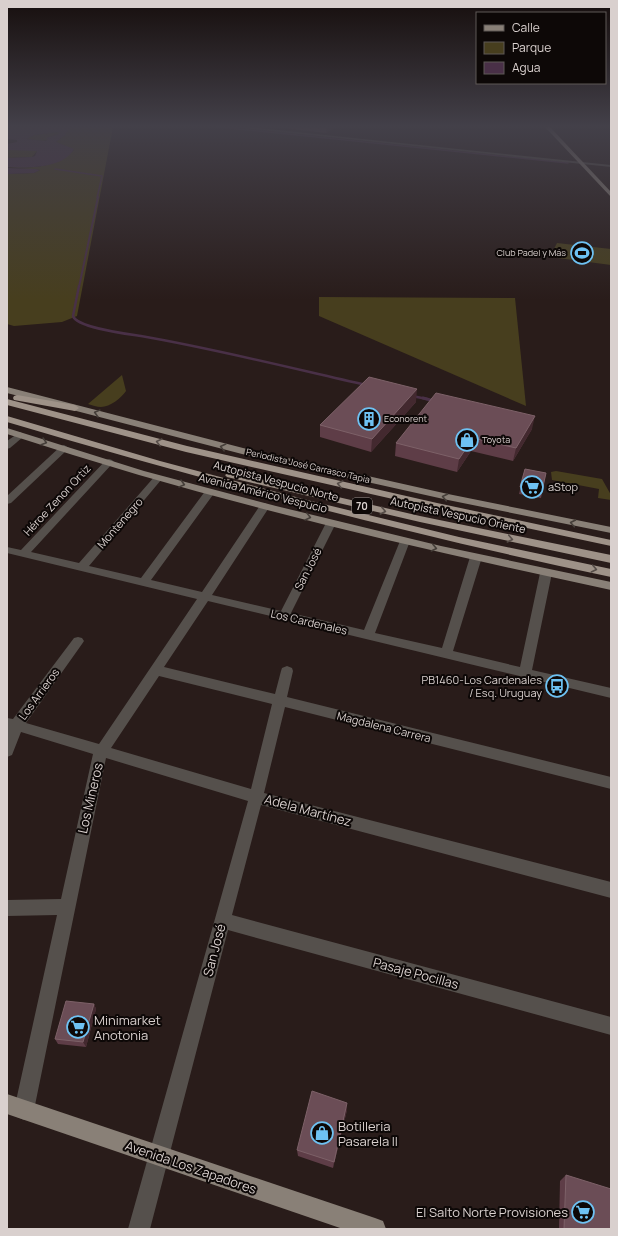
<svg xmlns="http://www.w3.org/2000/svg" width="618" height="1236" viewBox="0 0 618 1236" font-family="Manrope,sans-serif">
<rect width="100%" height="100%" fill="#291c1a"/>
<g fill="#473e1e">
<path d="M70 127H113L77 316 62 322 14 326 7 324V174L34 173 40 170 7 167C33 168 54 169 74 150L56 142 65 135Z"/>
<polygon points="58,132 59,134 47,138 48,140 42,141 27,139 34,135"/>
<polygon points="7,150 35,150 37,151 32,157 7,158"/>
<polygon points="557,243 611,249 611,265 550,257"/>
<polygon points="319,297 515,298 526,406 319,316"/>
<path d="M122 375 126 391C121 398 110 407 101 407 97 407 92 405 88 404Z"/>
<polygon points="556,471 602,479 611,495 611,500 598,498 599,489 552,480 551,472"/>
</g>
<g fill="#493047" fill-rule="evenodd">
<path d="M7 127H70L65 135 56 142 74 149C63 169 27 168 7 167V158L32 157 35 156 37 151 7 150V144L17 142V140L7 139ZM58 132 59 134 46 138 48 140 45 141 27 139 34 135Z"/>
<polygon points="7,168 35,169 40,170 34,173 7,174"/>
</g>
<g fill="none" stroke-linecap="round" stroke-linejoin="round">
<g stroke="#493047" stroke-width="1.5">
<polyline points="219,127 568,163"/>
<polyline points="55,169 102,176 97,198"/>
</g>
<polyline stroke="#493047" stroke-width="2" points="79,287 98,197"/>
<g stroke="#493047" stroke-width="2.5">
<path d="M79 286 73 316C77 328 128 334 141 336 216 349 291 368 366 385"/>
<polyline points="412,396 427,399"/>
</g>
<polyline stroke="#493047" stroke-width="3" points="423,398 434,401"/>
<g fill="#55504c" fill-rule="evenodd">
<polygon points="232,127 249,127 611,165 611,167"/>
<polygon points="20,432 25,435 23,437 10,448 7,449 7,441"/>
<polygon points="64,445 69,448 67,450 11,503 7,504 7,496 61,446"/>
<path d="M109 459 112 460 114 462 112 464 31 552 79 563 155 476 158 475 163 478 161 480 89 566 141 578 206 490 210 489 215 492 151 580 202 592 261 504 265 503 270 506 212 595 281 611 326 523 331 520 336 523 291 613 364 630 400 541 405 538 410 541 375 633 442 648 470 557 472 555H480L482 557 453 651 520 667 540 573 542 570H550L552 573 532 670 611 688V698L208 601 164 667 275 694 281 671 282 668 287 666 292 668 293 671 287 697 611 777V789L285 707 264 793 611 882V898L261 805 232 915 611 1017V1035L228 930 150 1229H128L248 801 106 758 34 1110 31 1117 24 1120 17 1117 14 1110 57 915 7 916V900L61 899 93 754 21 732 12 755 7 757V718L13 719 74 638 78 637 82 638 84 641 82 644 26 723 99 744 197 599 7 553V547L21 550 106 460ZM159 676 272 704 251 789 111 748Z"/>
</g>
<g fill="#898077" fill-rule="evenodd">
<polygon points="545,127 550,127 611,192 611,197"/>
<polygon points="7,387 243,448 448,494 611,527 611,533 448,500 242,454 7,393"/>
<path d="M7 428 144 471 276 506 441 546 611 582V590C452 556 295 520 139 475 95 462 51 448 7 434Z"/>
<polygon points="7,1094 375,1218 383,1221 386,1229 343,1229 7,1114"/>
</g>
<g fill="#9e9288" fill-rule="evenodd">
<polygon points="17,395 75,405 79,408 75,411 14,400 13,398 14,396"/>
<polygon points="7,399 187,446 437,503 611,540 611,546 437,509 186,452 7,405"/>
<path d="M7 416 160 461 311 501 459 537 611 569V577C407 534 206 481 7 422Z"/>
<polygon points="230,472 420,516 611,555 611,563 420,522 227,477 225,475"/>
</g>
</g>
<g fill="#5e3d47">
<polygon points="275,127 335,127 326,133"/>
<polygon points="416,402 371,452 320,437 320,425"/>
<polygon points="532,429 513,461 471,451 457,472 395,456 396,443"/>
<polygon points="525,469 546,473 541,498 519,494"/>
<polygon points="94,1004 96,1009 86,1047 58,1044 55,1039"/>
<polygon points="347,1110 333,1168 298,1156 297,1150"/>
<polygon points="566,1175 611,1229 559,1229 560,1181"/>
</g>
<g fill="#43292f">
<polygon points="327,127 335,127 326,133"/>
<polygon points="417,389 416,402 371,452 372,439"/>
<polygon points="535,416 532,429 513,461 516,448"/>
<polygon points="473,438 471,451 457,472 459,459"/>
<polygon points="94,1004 96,1009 86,1047 83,1042"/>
<polygon points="347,1103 347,1110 333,1168 334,1162"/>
</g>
<g fill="#6b4d56" stroke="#7d6168">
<polygon points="369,377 417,389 372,439 320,425"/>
<polygon points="436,393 535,416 516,448 473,438 459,459 396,443"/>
<polygon points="525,469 546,473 542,491 520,487"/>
<polygon points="66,1001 94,1004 83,1042 55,1039"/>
<polygon points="312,1091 347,1103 334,1162 297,1150"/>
<polygon points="566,1175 611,1189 611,1229 564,1229"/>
</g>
<defs><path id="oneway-chevron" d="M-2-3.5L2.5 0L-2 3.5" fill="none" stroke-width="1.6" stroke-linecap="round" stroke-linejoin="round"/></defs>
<g stroke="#453e39">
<use href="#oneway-chevron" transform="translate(97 413) rotate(-165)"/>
<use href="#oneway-chevron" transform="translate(44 442) rotate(16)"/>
<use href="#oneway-chevron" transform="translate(223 447) rotate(-166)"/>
<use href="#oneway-chevron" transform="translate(182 484) rotate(15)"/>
<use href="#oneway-chevron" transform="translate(445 497) rotate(-168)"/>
<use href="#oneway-chevron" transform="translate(308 517) rotate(14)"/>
<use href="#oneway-chevron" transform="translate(573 523) rotate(-169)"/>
<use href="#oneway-chevron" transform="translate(434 548) rotate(13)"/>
</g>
<g stroke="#564d48">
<use href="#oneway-chevron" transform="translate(159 442) rotate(-166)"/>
<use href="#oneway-chevron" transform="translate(340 484) rotate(-167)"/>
<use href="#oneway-chevron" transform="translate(383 511) rotate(13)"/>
<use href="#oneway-chevron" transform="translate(510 539) rotate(12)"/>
<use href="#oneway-chevron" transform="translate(594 569) rotate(12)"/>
</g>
<linearGradient id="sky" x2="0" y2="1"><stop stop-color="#170f0e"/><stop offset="0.42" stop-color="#434049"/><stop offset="1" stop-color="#434049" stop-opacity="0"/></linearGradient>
<rect width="618" height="300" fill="url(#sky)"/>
<defs>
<g id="stadium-ring" transform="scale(1.15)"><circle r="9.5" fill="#0d0807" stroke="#6ec2f3" stroke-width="1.5"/><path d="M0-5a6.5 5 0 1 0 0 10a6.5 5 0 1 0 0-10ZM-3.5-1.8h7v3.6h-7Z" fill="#6ec2f3"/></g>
<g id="building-ring" transform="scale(1.15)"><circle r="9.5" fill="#0d0807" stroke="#6ec2f3" stroke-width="1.5"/><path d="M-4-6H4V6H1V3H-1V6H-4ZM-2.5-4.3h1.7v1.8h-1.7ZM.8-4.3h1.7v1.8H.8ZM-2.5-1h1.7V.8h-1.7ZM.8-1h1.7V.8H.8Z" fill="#6ec2f3"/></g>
<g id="shop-ring" transform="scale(1.15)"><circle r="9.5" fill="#0d0807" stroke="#6ec2f3" stroke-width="1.5"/><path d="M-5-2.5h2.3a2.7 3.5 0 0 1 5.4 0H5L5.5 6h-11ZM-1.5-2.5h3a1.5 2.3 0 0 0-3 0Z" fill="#6ec2f3"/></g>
<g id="supermarket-ring" transform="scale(1.15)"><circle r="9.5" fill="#0d0807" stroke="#6ec2f3" stroke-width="1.5"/><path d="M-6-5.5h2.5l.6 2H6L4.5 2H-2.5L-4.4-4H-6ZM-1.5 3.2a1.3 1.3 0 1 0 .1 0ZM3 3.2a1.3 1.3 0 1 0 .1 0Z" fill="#6ec2f3"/></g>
<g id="bus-ring" transform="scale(1.15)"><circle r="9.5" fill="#0d0807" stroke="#6ec2f3" stroke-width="1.5"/><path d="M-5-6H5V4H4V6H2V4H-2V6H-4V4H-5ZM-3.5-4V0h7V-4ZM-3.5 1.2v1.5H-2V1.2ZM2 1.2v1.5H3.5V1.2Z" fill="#6ec2f3"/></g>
</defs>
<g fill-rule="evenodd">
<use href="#stadium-ring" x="582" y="253"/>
<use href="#building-ring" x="369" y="419"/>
<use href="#shop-ring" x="467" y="440"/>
<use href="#supermarket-ring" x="532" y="487"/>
<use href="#bus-ring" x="557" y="686"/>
<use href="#supermarket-ring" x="78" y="1027"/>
<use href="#shop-ring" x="322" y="1133"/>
<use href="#supermarket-ring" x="583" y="1212"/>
</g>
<g text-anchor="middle" stroke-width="4" stroke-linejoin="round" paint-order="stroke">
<g font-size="9" fill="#d9d0ce" stroke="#0d0807" text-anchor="start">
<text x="566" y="256" text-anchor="end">Club Padel y Más</text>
<text x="384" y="422">Econorent</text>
<text x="482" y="443">Toyota</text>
</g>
<g font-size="9" fill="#d9d0ce" stroke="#0d0807">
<text transform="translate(308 466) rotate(13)" y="3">Periodista José Carrasco Tapia</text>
</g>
<rect fill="#0d0807" stroke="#9c9492" stroke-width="1" x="352" y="498" width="20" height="16" rx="3"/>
<g font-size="10" font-weight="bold" fill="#d9d0ce">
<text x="362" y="510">70</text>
</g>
<g font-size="11" fill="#d9d0ce" stroke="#0d0807">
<text transform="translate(276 481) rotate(15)" y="4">Autopista Vespucio Norte</text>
<text transform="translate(263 493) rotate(14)" y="4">Avenida Américo Vespucio</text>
<text transform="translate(57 500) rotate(-47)" y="4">Héroe Zenon Ortiz</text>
<text transform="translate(458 515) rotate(12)" y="4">Autopista Vespucio Oriente</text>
<text transform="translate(120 523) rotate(-49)" y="4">Montenegro</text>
<text transform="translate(308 569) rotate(-63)" y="4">San José</text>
<text transform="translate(309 622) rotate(13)" y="4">Los Cardenales</text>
<text transform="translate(39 694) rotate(-54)" y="4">Los Arrieros</text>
<text transform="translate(384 727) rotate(14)" y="4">Magdalena Carrera</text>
</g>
<g font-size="11" fill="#d9d0ce" stroke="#0d0807" text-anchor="start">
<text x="548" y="491">aStop</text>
<text x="542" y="684" text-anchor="end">PB1460-Los Cardenales<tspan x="542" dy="13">/ Esq. Uruguay</tspan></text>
</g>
<g font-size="13" fill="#d9d0ce" stroke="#0d0807">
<text transform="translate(90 798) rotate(-77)" y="5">Los Mineros</text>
<text transform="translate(308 810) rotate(15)" y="5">Adela Martínez</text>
<text transform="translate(214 950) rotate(-75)" y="5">San José</text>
<text transform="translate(416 973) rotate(15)" y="5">Pasaje Pocillas</text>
<text transform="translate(191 1167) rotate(19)" y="5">Avenida Los Zapadores</text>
</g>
<g font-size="13" fill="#d9d0ce" stroke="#0d0807" text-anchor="start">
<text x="94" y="1025">Minimarket<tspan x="94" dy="15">Anotonia</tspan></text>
<text x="338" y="1131">Botilleria<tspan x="338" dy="15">Pasarela II</tspan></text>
<text x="568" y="1217" text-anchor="end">El Salto Norte Provisiones</text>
</g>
</g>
<rect width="618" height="1236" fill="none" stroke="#d9d0ce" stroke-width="16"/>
<rect x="476" y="12" width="130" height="72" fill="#0d0807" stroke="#5f5857"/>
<rect x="484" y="25" width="20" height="6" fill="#898077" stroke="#5f5857"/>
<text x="512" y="32" font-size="12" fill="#d9d0ce">Calle</text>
<rect x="484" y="42" width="20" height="12" fill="#473e1e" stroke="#5f5857"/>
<text x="512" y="52" font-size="12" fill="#d9d0ce">Parque</text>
<rect x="484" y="62" width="20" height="12" fill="#493047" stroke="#5f5857"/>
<text x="512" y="72" font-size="12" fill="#d9d0ce">Agua</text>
</svg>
